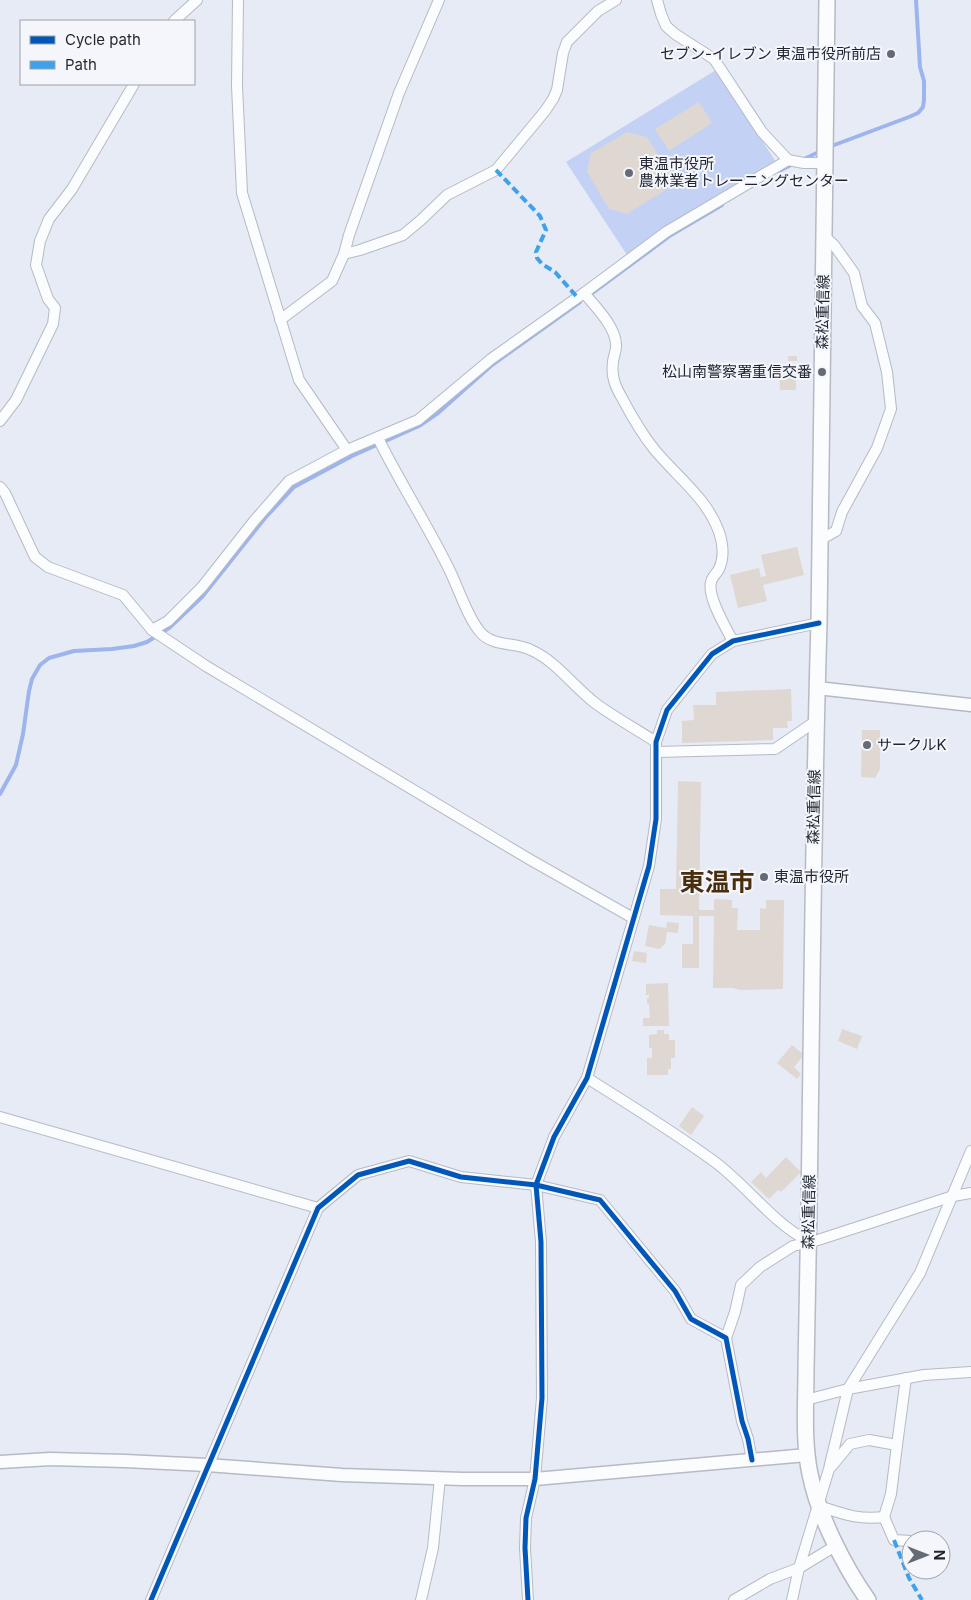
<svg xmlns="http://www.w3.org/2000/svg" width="971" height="1600" viewBox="0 0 971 1600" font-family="Inter,'Noto Sans JP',sans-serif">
<rect width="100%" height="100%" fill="#e7ebf5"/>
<polygon fill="#c3d2f4" points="716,70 776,162 627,255 566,162"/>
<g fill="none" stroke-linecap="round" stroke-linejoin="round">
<g stroke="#9db4ed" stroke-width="4">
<polyline points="829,147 909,117 918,113 923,107 924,100 924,81 920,67 916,0"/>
<polyline points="802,160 821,151"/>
<polyline points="779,171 793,164"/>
<polyline points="587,297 671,235 722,205"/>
<polyline points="0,794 16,765 23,734 29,691 32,679 40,665 49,658 74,651 112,649 134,646 147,642 169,628 202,597 265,518 294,487 352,456 419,426 438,413 492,365 580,302"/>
</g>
</g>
<g fill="#dfd7d1">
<polygon points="699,102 712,123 669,151 655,129"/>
<polygon points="627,132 647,137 670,174 664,191 627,214 609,209 587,172 591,153"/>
<rect x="788" y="356" width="9" height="5"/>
<polygon points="779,365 795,365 796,390 780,390"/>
<polygon points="797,547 804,575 763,585 767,601 738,608 730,575 759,568 761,577 766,576 761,555"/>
<polygon points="791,689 792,721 787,721 788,728 773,728 773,740 682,743 682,721 694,720 693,705 716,705 716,692"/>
<polygon points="862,730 880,730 880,769 875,778 861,777"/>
<polygon points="678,781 701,782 699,910 714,910 714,899 732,900 732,908 738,908 737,930 760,930 760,908 766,909 766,900 784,900 783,989 740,990 733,988 713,988 714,916 699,916 699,968 682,968 682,944 693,944 693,916 660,915 660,889 676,889"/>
<polygon points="667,922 679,923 678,933 667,932 665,944 659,949 645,946 649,925 666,928"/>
<polygon points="634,951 647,953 646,963 632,961"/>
<polygon points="668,983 669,1026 643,1026 643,1018 650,1018 649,1004 647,1004 647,998 649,998 649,995 646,995 646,984"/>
<polygon points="842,1029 862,1036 857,1049 838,1041"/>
<polygon points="657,1030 664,1030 664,1034 669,1034 669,1040 675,1040 675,1058 671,1058 671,1069 668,1069 668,1075 647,1075 647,1058 652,1058 652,1048 649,1048 649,1035 657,1034"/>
<polygon points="792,1045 804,1055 794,1067 801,1074 797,1079 777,1063"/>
<polygon points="692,1107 704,1116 691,1135 679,1126"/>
<polygon points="786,1157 801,1172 781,1192 778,1190 769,1199 751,1182 761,1172 766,1178"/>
</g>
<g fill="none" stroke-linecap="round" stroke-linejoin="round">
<g stroke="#b5bac3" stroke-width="12">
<g id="minor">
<polyline points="238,0 237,86 242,193 299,380 347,450"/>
<polyline points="657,0 661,14 666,26 675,34 714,59 762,132 788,160 804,163 825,163"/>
<polyline points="174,21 197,0"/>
<polyline points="344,254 360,250 403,235 421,220 447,195 496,170 545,111 553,99 557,90 563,53 567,42 598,11 616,0"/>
<polyline points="584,293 666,232 788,160"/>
<polyline points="280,320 332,281 344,254 349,235 399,93 439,0"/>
<polyline points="0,421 16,400 53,324 55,308 48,299 36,265 40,241 49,219 72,189 134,84"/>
<path d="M378 438C400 483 427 524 449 569 458 587 468 619 481 633 494 647 515 642 531 650 556 661 573 686 595 703 614 717 636 729 656 742"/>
<polyline points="0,487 5,493 35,557 48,567 123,595 152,630 206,666 529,859 633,918"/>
<polyline points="820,540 836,531 842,512 877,448 891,409 887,372 875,323 862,306 854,273 834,245 824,236"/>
<path d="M152 630 168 621 202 587 254 521 289 481 347 450 418 420 491 359 584 293C595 306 615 326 616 344 617 350 613 357 613 362 611 376 615 386 622 398 631 415 642 434 654 449 677 477 707 498 719 532 723 544 724 558 719 569 717 573 712 577 711 582 707 597 726 628 733 641"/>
<polyline points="656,752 775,749 816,721"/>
<path d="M587 1078C630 1105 674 1132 715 1162 748 1187 772 1222 808 1241"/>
<polyline points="0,1117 318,1208"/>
<polyline points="726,1338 735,1312 741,1285 760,1267 793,1246 818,1240 953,1196 971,1193"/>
<polyline points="806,1400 848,1389 924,1375 971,1372"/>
<polyline points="831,1467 850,1444 869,1440 897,1445 906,1378"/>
<path d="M819 1506C843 1514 858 1520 884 1517L894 1540 911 1541"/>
<polyline points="884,1517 891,1494 897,1445"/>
<polyline points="151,1600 318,1208 358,1175 409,1161 461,1177 536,1185 600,1200 675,1291 691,1319 726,1338 742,1421 748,1439 752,1460"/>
<polyline points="421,1600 433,1548 440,1478"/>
<polyline points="528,1600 525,1548 526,1518 535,1479 542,1398 541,1242 536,1185 554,1137 587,1078 649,866 656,819 656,742 667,710 712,654 733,641 819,623"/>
<polyline points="734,1600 770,1579 799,1568 837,1545"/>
<polyline points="792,1600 799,1568 829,1469 848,1389 920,1273 971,1151"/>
</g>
</g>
<g stroke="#b5bac3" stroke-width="15">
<g id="tertiary">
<polyline points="817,688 971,705"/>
<polyline points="0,1462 50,1459 125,1461 207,1465 342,1475 463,1479 535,1479 807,1455"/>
</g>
</g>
<g stroke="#b5bac3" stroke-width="18">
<path id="secondary" d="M827 0 819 623C813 817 812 1011 809 1205 808 1260 807 1315 806 1370 806 1404 803 1441 810 1474 818 1515 844 1566 868 1600"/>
</g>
<use href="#minor" stroke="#fbfcfe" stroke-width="10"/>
<use href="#tertiary" stroke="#fbfcfe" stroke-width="12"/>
<use href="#secondary" stroke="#fbfcfe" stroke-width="15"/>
<g stroke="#3da2eb" stroke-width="4" stroke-dasharray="8 4" stroke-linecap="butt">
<polyline points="496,170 540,216 546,230 536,252 537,258 542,264 555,272 578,298"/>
<polyline points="894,1540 909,1578 922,1600"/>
</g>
<g stroke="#f4f6fc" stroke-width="8">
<g id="cycleway">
<polyline points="151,1600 318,1208 358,1175 409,1161 461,1177 536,1185 600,1200 675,1291 691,1319 726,1338 742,1421 748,1439 752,1460"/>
<polyline points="528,1600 525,1548 526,1518 535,1479 542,1398 541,1242 536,1185 554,1137 587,1078 649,866 656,819 656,742 667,710 712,654 733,641 819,623"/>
</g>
</g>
<use href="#cycleway" stroke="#0057b8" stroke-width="5"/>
</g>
<g fill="#656a74" stroke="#f4f6fc" stroke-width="2">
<circle cx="891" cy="54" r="5"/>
<circle cx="629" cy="173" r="5"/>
<circle cx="822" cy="372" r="5"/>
<circle cx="867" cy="745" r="5"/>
<circle cx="764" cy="877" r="5"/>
</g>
<g text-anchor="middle" stroke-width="4" stroke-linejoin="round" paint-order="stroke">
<g font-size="15" fill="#1f242e" stroke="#f4f6fc" text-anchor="start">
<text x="881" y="59" text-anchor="end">セブン-イレブン 東温市役所前店</text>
<text x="639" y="169">東温市役所<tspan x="639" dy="17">農林業者トレーニングセンター</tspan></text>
<text x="812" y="377" text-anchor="end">松山南警察署重信交番</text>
<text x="877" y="750">サークルK</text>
<text x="774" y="882">東温市役所</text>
</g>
<g font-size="15" fill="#1f242e" stroke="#f4f6fc">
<text transform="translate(823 312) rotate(-89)" y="5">森松重信線</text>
<text transform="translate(814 807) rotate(-89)" y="5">森松重信線</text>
<text transform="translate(809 1212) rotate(-89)" y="5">森松重信線</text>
</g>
<g font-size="25" font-weight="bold" fill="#482e0c" stroke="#f4f6fc">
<text x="717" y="891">東温市</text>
</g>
</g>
<rect x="20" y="20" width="175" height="65" fill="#f4f6fc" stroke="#9fa2aa"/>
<rect x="30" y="36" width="25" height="8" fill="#0057b8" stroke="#9fa2aa"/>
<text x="65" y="45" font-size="15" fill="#1f242e">Cycle path</text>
<rect x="30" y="61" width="25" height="8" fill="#3da2eb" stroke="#9fa2aa"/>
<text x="65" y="70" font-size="15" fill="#1f242e">Path</text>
<g transform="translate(926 1555) rotate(90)"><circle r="24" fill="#f4f6fc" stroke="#9fa2aa"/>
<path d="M0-4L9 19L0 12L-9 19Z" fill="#656a74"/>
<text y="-8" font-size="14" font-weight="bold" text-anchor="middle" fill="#1f242e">N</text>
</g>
</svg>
